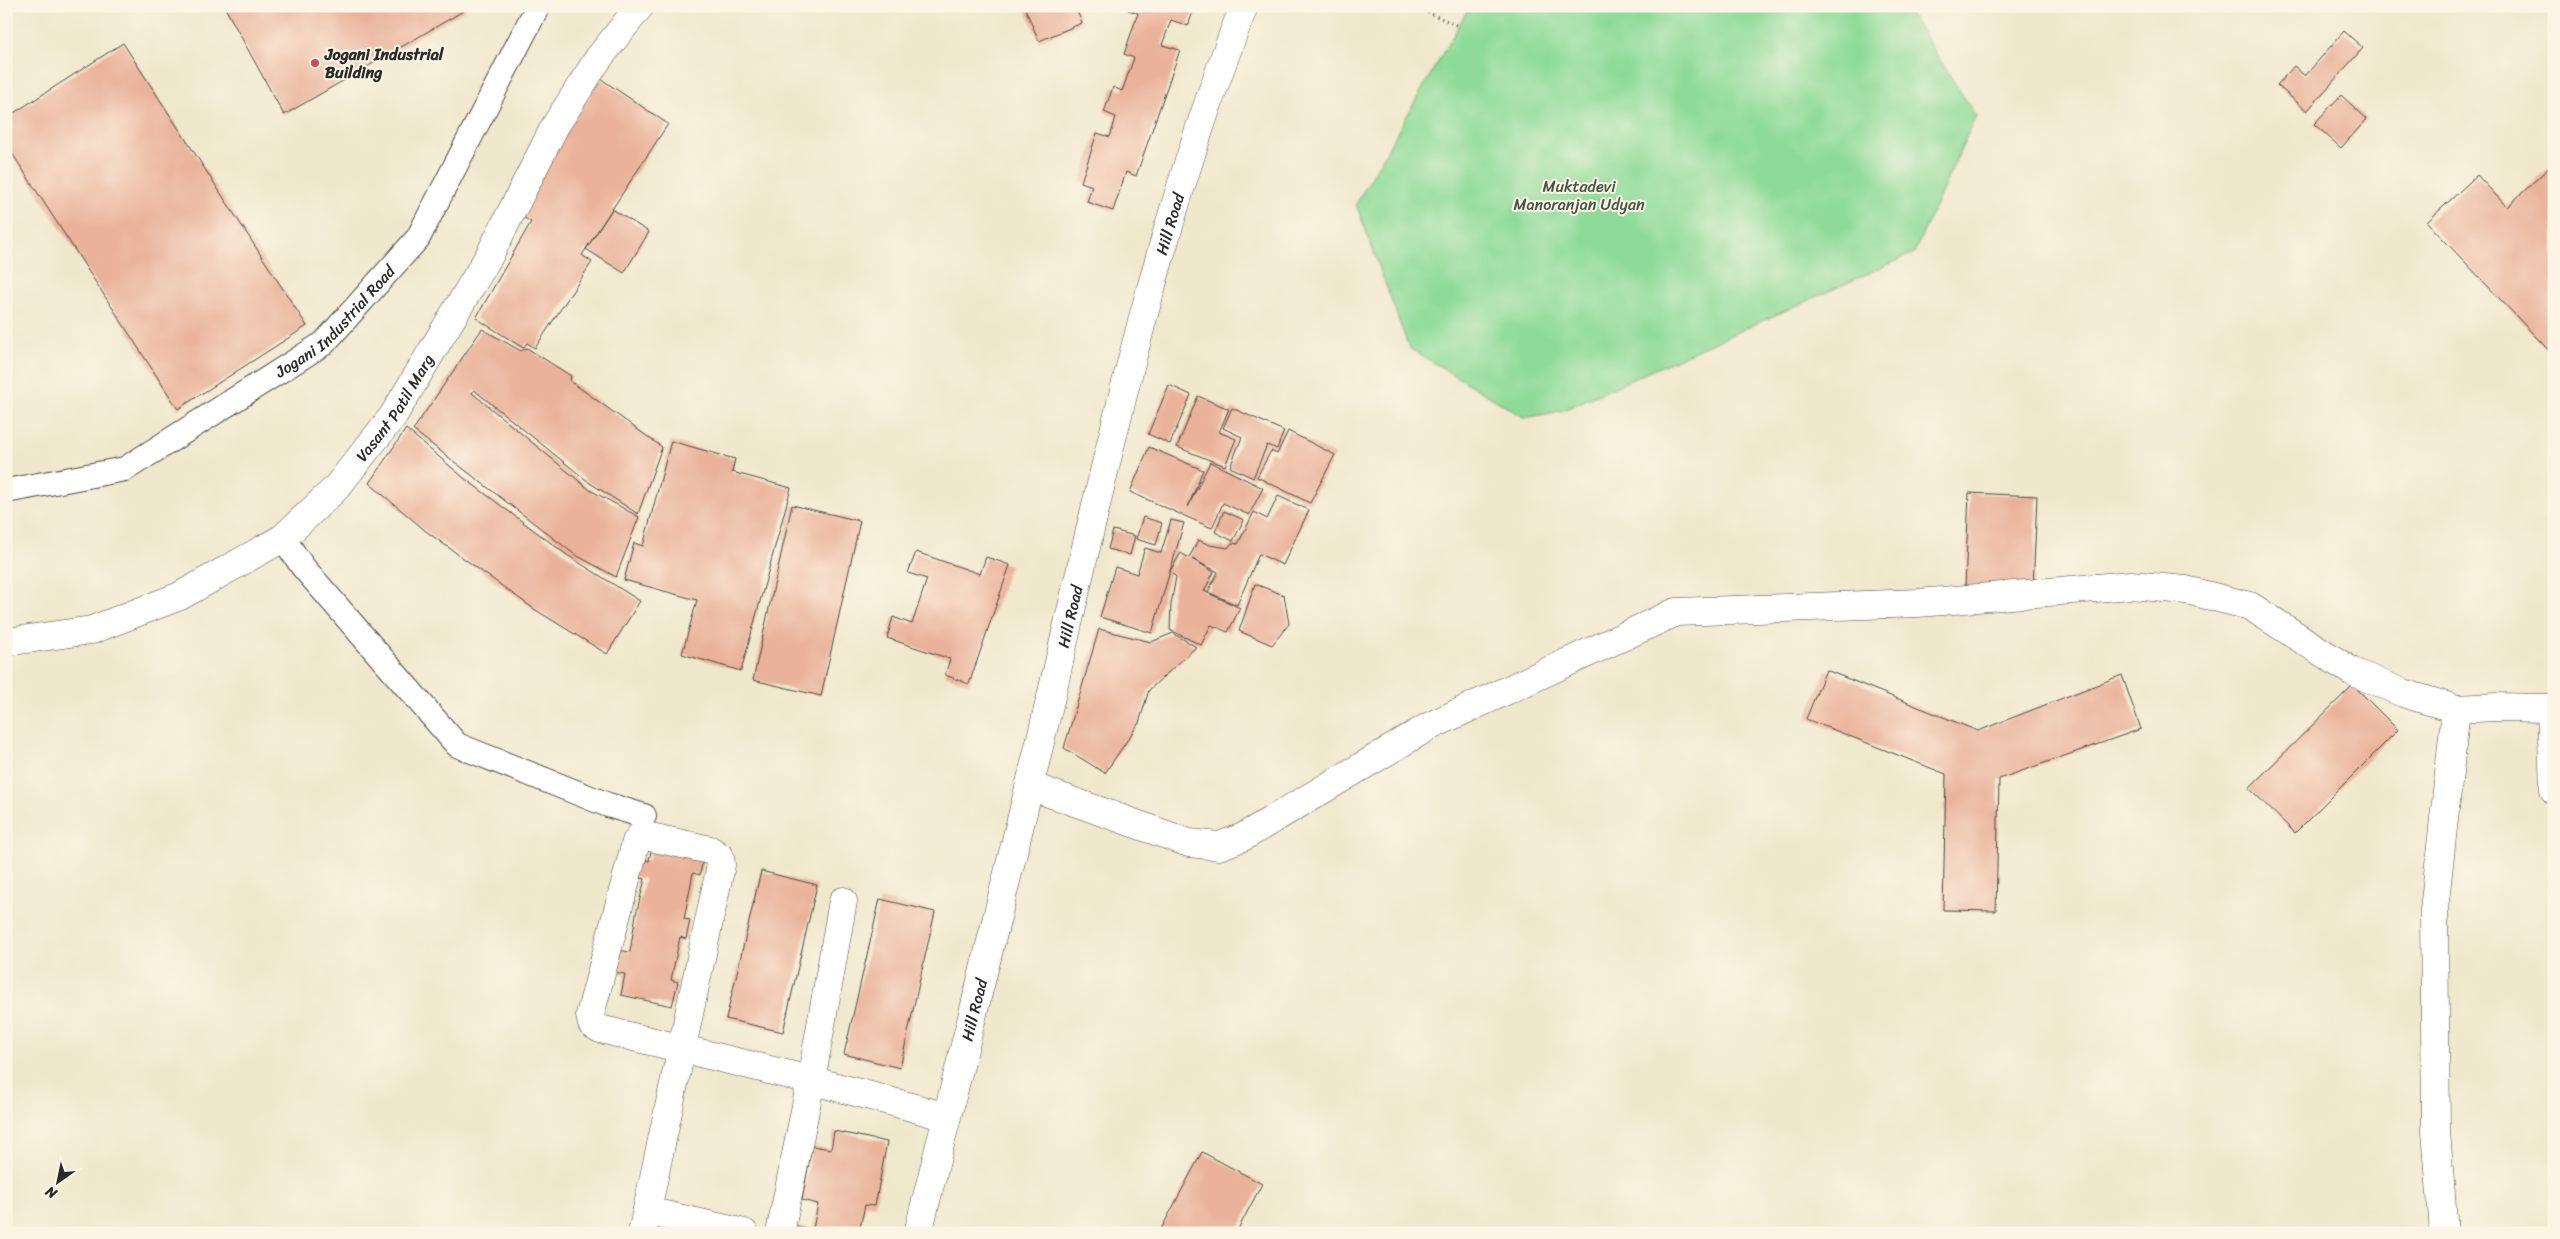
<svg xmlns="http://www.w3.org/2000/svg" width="2560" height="1239" viewBox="0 0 2560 1239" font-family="Sriracha,sans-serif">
<rect width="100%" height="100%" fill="#fcf5e5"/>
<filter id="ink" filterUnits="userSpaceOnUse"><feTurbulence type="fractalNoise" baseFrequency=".02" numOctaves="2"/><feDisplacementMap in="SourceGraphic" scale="10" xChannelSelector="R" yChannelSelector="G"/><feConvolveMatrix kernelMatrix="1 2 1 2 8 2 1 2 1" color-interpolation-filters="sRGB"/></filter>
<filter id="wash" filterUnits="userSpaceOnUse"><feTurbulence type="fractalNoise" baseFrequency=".0096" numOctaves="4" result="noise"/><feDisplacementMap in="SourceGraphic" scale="20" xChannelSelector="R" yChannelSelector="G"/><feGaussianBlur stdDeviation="1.12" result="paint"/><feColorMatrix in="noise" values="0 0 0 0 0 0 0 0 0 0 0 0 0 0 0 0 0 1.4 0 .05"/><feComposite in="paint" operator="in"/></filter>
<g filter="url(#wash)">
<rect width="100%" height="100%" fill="#f0e8cc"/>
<polygon fill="#8edb99" stroke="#5c8362" points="1470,6 1905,6 1976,116 1914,253 1561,411 1525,418 1409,348 1356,204"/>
<g id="blocks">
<g fill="#eab29a">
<polygon points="224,6 463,6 465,10 284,115"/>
<polygon points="1024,6 1075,6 1082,23 1039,41"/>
<polygon points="1129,6 1195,6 1188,26 1171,20 1162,45 1180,50 1136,176 1126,172 1113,211 1087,202 1092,186 1081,182 1097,133 1110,137 1116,117 1104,112 1113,87 1122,91 1134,58 1124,54 1138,13 1128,10"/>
<polygon points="2344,31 2363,48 2307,111 2277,85 2294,66 2305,76"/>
<polygon points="123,43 307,326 178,409 6,144 6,118"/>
<polygon points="601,79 668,124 582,255 592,262 535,348 527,343 523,348 476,318 531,222 523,217 550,155"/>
<polygon points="2341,95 2367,119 2341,148 2314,124"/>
<polygon points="2554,163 2554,356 2427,222 2477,175 2507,207"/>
<polygon points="612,209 649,232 624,273 586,249"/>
<polygon points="482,329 521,351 527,348 571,376 570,381 662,447 638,514 590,483 474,390 472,393 590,490 639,517 616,577 574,554 413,430"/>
<polygon points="1169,385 1191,395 1170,444 1148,434"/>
<polygon points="1198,396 1229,409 1219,432 1236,439 1225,466 1177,447"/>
<polygon points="1232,408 1284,431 1277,449 1267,445 1253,478 1230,467 1242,437 1223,428"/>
<polygon points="406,429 464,478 567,555 640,601 607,654 534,609 427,532 369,483"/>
<polygon points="1288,431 1335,455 1310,503 1257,477 1271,451 1277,454"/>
<polygon points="671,441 735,459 732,472 791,488 741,671 682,654 697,600 624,580 634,543 643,546"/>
<polygon points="1149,447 1203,470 1188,507 1210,462 1263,488 1249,515 1223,503 1212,528 1130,492"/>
<polygon points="1969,493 2037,496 2033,590 1965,587"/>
<polygon points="1278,496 1309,510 1283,565 1259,554 1237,605 1208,592 1218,572 1192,559 1214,572 1204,591 1240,608 1228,632 1211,625 1201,645 1170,630 1171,604 1176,577 1170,571 1181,553 1189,558 1198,540 1210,545 1228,548 1232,543 1238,544 1254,512 1267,519"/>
<polygon points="792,505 860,521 821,696 753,680"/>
<polygon points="1224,511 1244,520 1233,541 1215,532"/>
<polygon points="1143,517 1162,523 1156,545 1136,539"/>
<polygon points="1171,520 1184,523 1152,633 1100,617 1115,567 1137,574 1145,548 1161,553"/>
<polygon points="1113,530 1135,536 1130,555 1108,549"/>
<polygon points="916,552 980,574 986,557 1010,565 969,684 945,675 950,659 887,638 893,617 912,624 927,579 908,573"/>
<polygon points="1255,584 1284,595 1289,624 1272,645 1239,631"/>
<polygon points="1099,629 1151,642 1173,633 1196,647 1149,690 1139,723 1105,773 1064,748"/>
<polygon points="1826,670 1978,731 2122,675 2141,729 1999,779 1996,911 1943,910 1946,774 1806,719"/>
<polygon points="2353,685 2398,730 2295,833 2249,788"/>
<polygon points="653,841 704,852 700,875 693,873 684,919 690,920 686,939 680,937 671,980 678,982 672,1006 621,995 625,974 613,972 617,950 630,952 636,914 645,879 631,876 635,857 649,861"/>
<polygon points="761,871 817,885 783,1032 726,1019"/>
<polygon points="880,899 935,912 900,1068 844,1054"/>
<polygon points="834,1131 887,1142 875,1206 865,1205 859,1233 795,1233 797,1226 813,1229 818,1204 802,1200 812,1146 831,1149"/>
<polygon points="1202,1152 1262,1184 1236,1233 1159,1233"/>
</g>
</g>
</g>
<g filter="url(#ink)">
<use href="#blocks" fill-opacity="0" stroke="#494743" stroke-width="1"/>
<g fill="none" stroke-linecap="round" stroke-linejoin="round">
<g stroke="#494743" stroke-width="26">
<g id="service">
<path id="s1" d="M6 491 125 469 324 343 418 238 538 6"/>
<polyline points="283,538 303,567 457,745 608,805 644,816"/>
</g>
</g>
<g stroke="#494743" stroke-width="29">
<g id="minor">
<path id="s2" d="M6 642 92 630 180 596 283 538 336 488 393 416 489 256 555 126 598 59 640 6"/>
<polyline points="2551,710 2554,790"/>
<polyline points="1030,786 1189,843 1219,846 1243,837 1428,727 1676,612 1918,603 2131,585 2186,590 2250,606 2351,671 2403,693 2456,709 2496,707 2554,708"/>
<polyline points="647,1211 744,1233"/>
<path d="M642 1233 721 865 720 857 710 850 641 835 636 842 590 1015 592 1024 600 1029C716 1057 832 1084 946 1117"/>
<polyline points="780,1233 811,1081 843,901"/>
<path id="s3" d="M918 1233C963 1051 1010 870 1053 688 1107 458 1157 226 1244 6"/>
<polyline points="2444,1233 2436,1131 2434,910 2456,709"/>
</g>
</g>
<polyline stroke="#494743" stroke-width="3" stroke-dasharray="1 4" stroke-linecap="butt" points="1414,6 1458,26"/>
<use href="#service" stroke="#fff" stroke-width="24"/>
<use href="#minor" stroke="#fff" stroke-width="28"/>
</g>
</g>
<circle fill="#d1495b" stroke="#fcf5e5" stroke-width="2" cx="315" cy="63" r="5"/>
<g text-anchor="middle" stroke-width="4" stroke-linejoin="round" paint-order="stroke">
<g font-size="16" font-weight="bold" fill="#2b2b2b" stroke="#fcf5e5" text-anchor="start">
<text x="325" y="60">Jogani Industrial<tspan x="325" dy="18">Building</tspan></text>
</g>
<g font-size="16" fill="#445746" stroke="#fcf5e5">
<text x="1579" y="192">Muktadevi<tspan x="1579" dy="18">Manoranjan Udyan</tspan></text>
</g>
<g font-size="16" fill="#2b2b2b" stroke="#fcf5e5">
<text dy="6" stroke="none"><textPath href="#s3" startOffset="1040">Hill Road</textPath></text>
<text dy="6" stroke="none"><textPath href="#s1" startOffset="379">Jogani Industrial Road</textPath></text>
<text dy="6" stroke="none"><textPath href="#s2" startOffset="472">Vasant Patil Marg</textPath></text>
<text dy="6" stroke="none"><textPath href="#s3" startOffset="635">Hill Road</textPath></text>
<text dy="6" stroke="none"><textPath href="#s3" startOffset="230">Hill Road</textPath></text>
</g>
</g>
<rect width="2560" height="1239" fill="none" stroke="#fcf5e5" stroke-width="25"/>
<g transform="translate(58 1182) rotate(213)" stroke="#fcf5e5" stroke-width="4" paint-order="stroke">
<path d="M0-4L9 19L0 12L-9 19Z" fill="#2b2b2b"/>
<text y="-8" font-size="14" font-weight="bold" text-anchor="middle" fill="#2b2b2b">N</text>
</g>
</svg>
